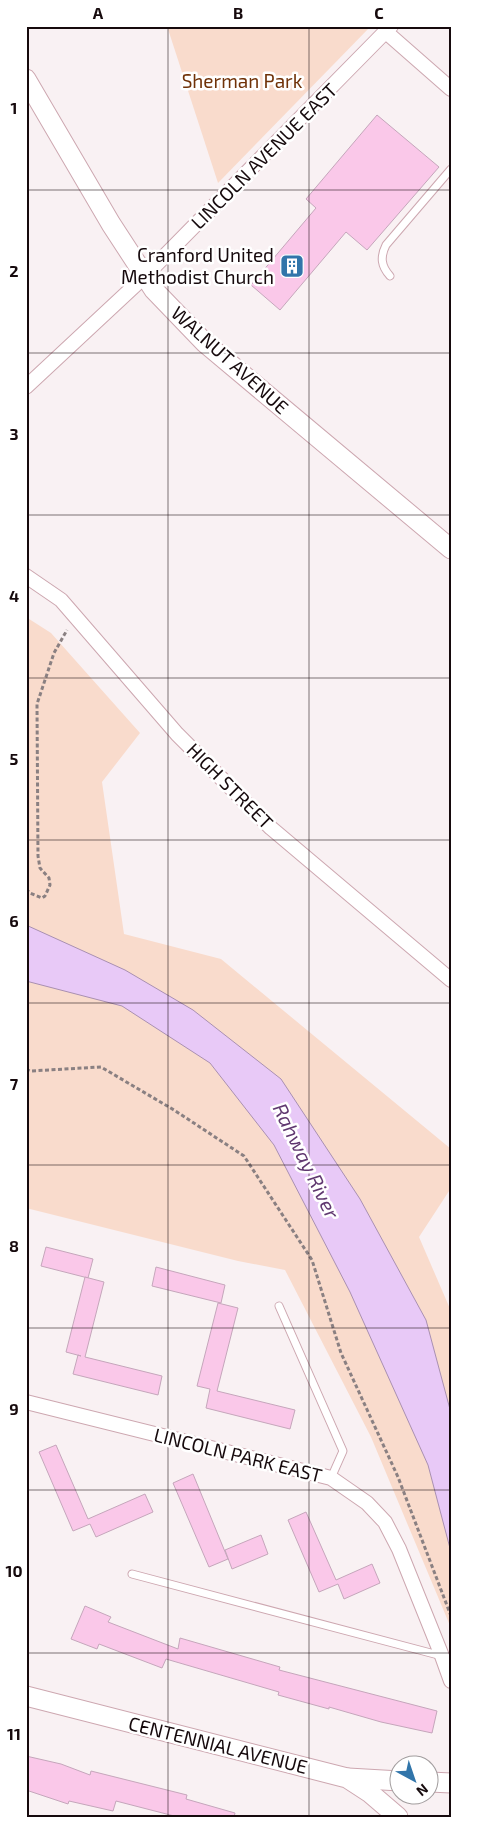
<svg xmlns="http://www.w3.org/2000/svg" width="477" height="1843" viewBox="0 0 477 1843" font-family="'Exo 2',sans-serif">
<rect width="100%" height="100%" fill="#f9f1f3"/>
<g fill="#f9dbcc">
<polygon points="167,26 371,26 218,183"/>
<polygon points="26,617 51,633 140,733 102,782 124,934 221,959 451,1149 451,1188 419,1237 451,1311 451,1628 371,1437 285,1270 238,1261 26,1208"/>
</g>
<polygon fill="#e8c9f7" stroke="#a990b1" points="26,925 125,970 193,1010 281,1079 360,1199 426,1320 451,1413 451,1552 428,1465 350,1292 274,1145 210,1063 122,1006 26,981"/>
<g fill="#fac8e9" stroke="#c5a6bb">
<polygon points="377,115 439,167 367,250 346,232 280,310 251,285 316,208 306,199"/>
<polygon points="46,1247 93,1259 88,1278 41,1266"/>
<polygon points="156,1267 225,1285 221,1303 152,1286"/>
<polygon points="85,1277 104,1282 85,1357 162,1376 158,1395 73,1374 78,1355 81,1356 66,1352"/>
<polygon points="218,1303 238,1308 217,1391 295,1410 290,1429 206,1408 210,1389 197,1386"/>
<polygon points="56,1445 88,1519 145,1494 153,1512 96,1537 90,1524 73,1531 39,1452"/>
<polygon points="193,1474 228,1559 209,1567 173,1483"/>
<polygon points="306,1512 336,1580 372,1564 380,1583 344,1599 338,1584 319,1592 288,1520"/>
<polygon points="261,1535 268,1554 232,1569 225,1550"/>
<polygon points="85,1606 111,1617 108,1622 178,1649 180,1638 280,1667 279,1670 437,1711 432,1733 381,1722 329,1707 329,1709 278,1695 279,1692 166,1659 162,1668 99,1644 97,1649 71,1639"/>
<polygon points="26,1756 61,1764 90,1775 91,1771 187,1795 186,1799 235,1813 234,1817 178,1817 116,1801 113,1811 69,1801 68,1804 26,1790"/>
</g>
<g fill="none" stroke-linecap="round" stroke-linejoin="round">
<g stroke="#cda7b0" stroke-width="9">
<g id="lane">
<path d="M390 276C381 266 380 257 386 245L451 169"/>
<polyline points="279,1306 343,1451 331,1478"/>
<polyline points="132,1574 442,1656"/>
</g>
</g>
<g stroke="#cda7b0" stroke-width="16">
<g id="street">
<polyline points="386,32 451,89"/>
<polyline points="26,387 144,277 391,26"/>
<polyline points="26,576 61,600 177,734 271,828 451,980"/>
<polyline points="26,1402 331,1478 367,1503 385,1522 399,1549 442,1656 451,1681"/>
</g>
</g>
<g stroke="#cda7b0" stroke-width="21">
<g id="secondary">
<polyline points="26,79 111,224 154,290 205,343 451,549"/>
<polyline points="26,1696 347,1778 370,1793 398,1817"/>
<polyline points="348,1778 400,1781"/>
<polyline points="430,1782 451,1783"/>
</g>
</g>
<g stroke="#8a8082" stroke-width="3" stroke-dasharray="4 2.5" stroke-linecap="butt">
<polyline points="26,889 30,893 42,898 45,896 50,885 49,878 40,868 38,856 37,704 54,653 67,630"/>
<polyline points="26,1069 30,1071 101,1067 174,1110 244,1156 312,1260 341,1353 398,1477 451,1616"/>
</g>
<use href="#lane" stroke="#fff" stroke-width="7"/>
<use href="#street" stroke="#fff" stroke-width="14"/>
<use href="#secondary" stroke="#fff" stroke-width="19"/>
</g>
<path fill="none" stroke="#160a0d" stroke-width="1" stroke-opacity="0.55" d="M168 26V1817M309 26V1817M26 190H451M26 353H451M26 515H451M26 678H451M26 840H451M26 1003H451M26 1165H451M26 1328H451M26 1490H451M26 1653H451"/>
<defs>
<g id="building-square" transform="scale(1.25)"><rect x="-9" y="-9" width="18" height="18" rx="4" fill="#3175aa" stroke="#fff"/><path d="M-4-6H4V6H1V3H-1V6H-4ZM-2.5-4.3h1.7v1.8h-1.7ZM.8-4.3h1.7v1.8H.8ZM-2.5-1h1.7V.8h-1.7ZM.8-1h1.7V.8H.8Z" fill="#fff"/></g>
</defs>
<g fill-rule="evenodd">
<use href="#building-square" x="292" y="266"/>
</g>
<g text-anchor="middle" stroke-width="5" stroke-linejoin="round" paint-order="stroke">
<g font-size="19" fill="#703208" stroke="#fff">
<text x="242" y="88">Sherman Park</text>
</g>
<g font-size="19" fill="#160a0d" stroke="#fff">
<text transform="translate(264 156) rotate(-45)" y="7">LINCOLN AVENUE EAST</text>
<text transform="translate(230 360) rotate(42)" y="7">WALNUT AVENUE</text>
<text transform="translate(230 786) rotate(45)" y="7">HIGH STREET</text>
<text transform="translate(238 1455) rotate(14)" y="7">LINCOLN PARK EAST</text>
<text transform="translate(218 1745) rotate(14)" y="7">CENTENNIAL AVENUE</text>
</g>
<g font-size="19" fill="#160a0d" stroke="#fff" text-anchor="end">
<text x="274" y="262">Cranford United<tspan x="274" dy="22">Methodist Church</tspan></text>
</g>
<g font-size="20" font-style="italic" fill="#603870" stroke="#fff">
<text transform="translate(306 1161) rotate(64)" y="7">Rahway River</text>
</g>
</g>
<rect width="477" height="1843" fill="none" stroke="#ffffff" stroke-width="55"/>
<g transform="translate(414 1780) rotate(140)"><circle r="24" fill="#ffffff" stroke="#a29d9e"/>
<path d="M0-4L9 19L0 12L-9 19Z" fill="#3175aa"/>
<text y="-8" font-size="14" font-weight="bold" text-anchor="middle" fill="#160a0d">N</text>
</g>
<rect x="28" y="28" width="422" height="1788" fill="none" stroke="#160a0d" stroke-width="2"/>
<g font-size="16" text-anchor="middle" font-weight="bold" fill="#160a0d">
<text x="98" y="19">A</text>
<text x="238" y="19">B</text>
<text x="379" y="19">C</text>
<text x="14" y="114">1</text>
<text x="14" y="277">2</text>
<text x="14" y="440">3</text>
<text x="14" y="602">4</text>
<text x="14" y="765">5</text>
<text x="14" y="927">6</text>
<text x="14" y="1090">7</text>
<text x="14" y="1252">8</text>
<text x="14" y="1415">9</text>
<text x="14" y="1577">10</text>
<text x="14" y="1740">11</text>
</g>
</svg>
